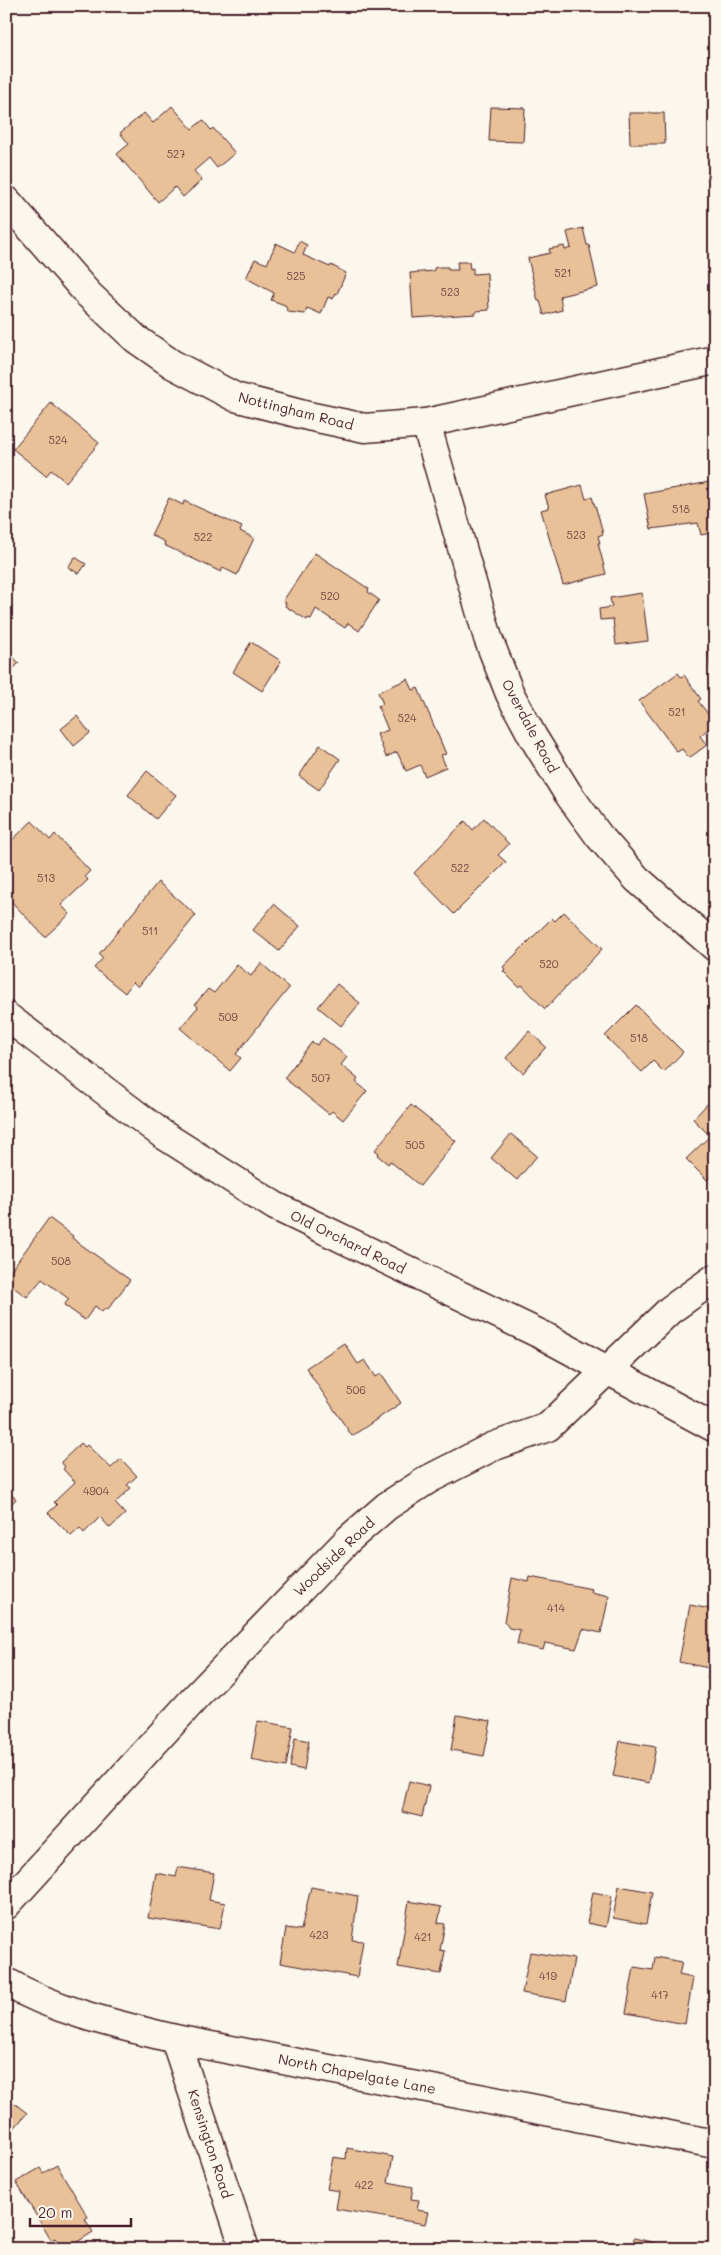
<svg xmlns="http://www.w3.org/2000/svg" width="721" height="2255" viewBox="0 0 721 2255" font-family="Mali,sans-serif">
<rect width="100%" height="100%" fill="#fbf7ec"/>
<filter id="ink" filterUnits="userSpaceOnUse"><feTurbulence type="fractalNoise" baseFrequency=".02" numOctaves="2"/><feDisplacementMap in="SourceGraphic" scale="10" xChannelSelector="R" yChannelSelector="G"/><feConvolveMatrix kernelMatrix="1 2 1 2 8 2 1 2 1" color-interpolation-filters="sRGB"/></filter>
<g filter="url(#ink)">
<g fill="#e8c198" stroke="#4a1f2b">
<polygon points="172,106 192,129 203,120 211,130 213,128 235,153 217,168 209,158 194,171 202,180 183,197 175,187 158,202 117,154 129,144 120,133 144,113 153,123"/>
<polygon points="491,107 525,108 523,142 489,141"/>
<polygon points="629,113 664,113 665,144 630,144"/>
<polygon points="583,228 587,245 589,245 598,287 560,296 562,310 544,315 540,301 538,301 528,258 550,253 549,249 564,246 565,250 571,248 567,232"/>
<polygon points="299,241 307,245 303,255 330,267 331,265 346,273 337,294 336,293 333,299 328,297 321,314 307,308 305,314 288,312 285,305 271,300 274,293 246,278 255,259 267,264 276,243 295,252"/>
<polygon points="457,262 469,262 470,269 473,268 473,274 487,273 489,310 476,311 476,314 413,318 410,273 434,271 434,268 438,267 448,267 448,270 458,270"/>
<polygon points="51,403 99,443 66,482 51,470 46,476 13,449"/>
<polygon points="715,481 715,532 701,535 698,523 651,529 644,494"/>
<polygon points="582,485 586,499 592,497 599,518 603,534 598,536 600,543 598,543 606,574 563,585 541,510 549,508 545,495"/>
<polygon points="169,498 183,505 184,501 242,527 240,531 254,538 237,575 223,568 221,572 164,545 165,542 151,535"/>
<polygon points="315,553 369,589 368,592 379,600 359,631 348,623 345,628 316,609 311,619 308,618 307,620 285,606 286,603 283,601"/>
<polygon points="75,557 86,564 79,574 68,567"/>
<polygon points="642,593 648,641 616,645 613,619 600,620 599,609 612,607 610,598"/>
<polygon points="251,642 281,661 262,691 233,672"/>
<polygon points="6,650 19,663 6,676"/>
<polygon points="715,650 715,675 712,676 708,651"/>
<polygon points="678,673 681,677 684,675 701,699 698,701 715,723 700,736 707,745 689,758 682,749 677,752 639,701"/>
<polygon points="408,679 413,690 418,688 446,754 441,755 446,767 425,776 420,765 406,771 397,752 386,757 377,734 388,730 378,706 383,704 378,692"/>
<polygon points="77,716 90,733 74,746 61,729"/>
<polygon points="320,745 340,759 319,790 299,776"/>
<polygon points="147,771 176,795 156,819 128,795"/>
<polygon points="484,818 509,844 498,855 506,862 454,914 414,873 465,821 473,830"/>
<polygon points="32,821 50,840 55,834 90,871 85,876 88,880 61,905 70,914 45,937 6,896 6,846"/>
<polygon points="158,882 196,915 138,987 133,982 125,993 94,968 103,958 99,954"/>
<polygon points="274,904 300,926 279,951 253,930"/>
<polygon points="564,912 602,949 545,1009 522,985 519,987 503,971 505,969 503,967 552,918 555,921"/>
<polygon points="261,963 289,988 236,1054 241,1058 230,1071 180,1028 198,1007 195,1004 208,989 214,993 237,965 251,976"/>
<polygon points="337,984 360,1003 341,1026 318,1007"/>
<polygon points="636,1005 683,1052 664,1072 653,1061 642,1072 605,1036"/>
<polygon points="529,1031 546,1047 523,1073 506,1058"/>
<polygon points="323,1038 347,1057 341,1065 358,1079 356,1082 367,1091 343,1120 332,1111 329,1114 284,1078 312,1042 317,1045"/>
<polygon points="715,1096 715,1172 707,1180 686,1159 710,1136 693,1119"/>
<polygon points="411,1105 456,1141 420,1186 390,1161 388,1164 377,1155 379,1153 375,1150"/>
<polygon points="511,1134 537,1156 517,1180 491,1158"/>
<polygon points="49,1218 73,1236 72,1238 130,1280 108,1309 105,1308 102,1312 95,1306 85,1320 64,1305 69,1299 42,1279 27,1297 6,1282 6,1277"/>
<polygon points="344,1343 358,1364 365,1360 376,1377 381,1373 401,1403 352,1436 306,1368"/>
<polygon points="81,1443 85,1447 87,1445 111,1468 121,1459 137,1476 127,1485 131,1488 115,1503 125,1514 110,1528 100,1517 84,1533 80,1528 71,1536 48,1513 57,1505 54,1502 75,1482 63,1469 65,1467 61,1462"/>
<polygon points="6,1489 16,1499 6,1510"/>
<polygon points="530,1577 592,1589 591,1592 609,1596 601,1633 583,1629 576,1649 545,1643 543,1650 517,1644 520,1630 509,1628 504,1621 509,1595 512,1578 529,1582"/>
<polygon points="690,1605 715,1610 715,1680 707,1679 709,1668 679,1662"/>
<polygon points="457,1715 491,1721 484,1756 451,1750"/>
<polygon points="258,1721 293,1727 286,1767 251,1760"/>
<polygon points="295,1738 309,1741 304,1770 290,1767"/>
<polygon points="620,1741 656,1747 649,1783 613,1776"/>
<polygon points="409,1781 429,1786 422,1817 402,1812"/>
<polygon points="178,1867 214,1873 209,1900 225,1903 220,1929 148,1918 156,1873 176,1877"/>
<polygon points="619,1886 652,1892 646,1924 613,1918"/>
<polygon points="311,1887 358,1896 352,1940 363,1941 357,1977 280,1963 286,1928 301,1930"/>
<polygon points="593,1892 612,1896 606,1927 587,1923"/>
<polygon points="409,1901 441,1907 438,1923 445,1924 440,1950 445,1951 441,1974 398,1967"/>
<polygon points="530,1952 574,1959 566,2001 522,1993"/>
<polygon points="655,1957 682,1962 679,1975 693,1978 685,2024 626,2013 634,1967 653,1970"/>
<polygon points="6,2097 27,2113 6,2138"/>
<polygon points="347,2148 393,2157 388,2182 413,2187 411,2199 419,2200 417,2210 428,2212 425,2224 336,2209 339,2191 327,2189 333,2157 346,2159"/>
<polygon points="57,2165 88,2217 85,2219 93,2232 66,2249 62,2249 55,2238 51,2240 16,2182 40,2168 43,2173"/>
<polygon points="634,2238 669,2246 670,2242 704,2249 632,2249"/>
</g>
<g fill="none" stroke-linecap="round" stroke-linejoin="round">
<g stroke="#4a1f2b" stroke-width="31">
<g id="street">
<polyline points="6,200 88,294 136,339 172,364 235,397 308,416 365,428 426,423 715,360"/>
<polyline points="426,423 488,638 510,694 533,737 567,792 599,836 637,879 715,947"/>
<polyline points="6,1016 162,1134 275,1206 542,1335 715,1428"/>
<polyline points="6,1905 194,1699 350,1538 387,1506 429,1479 492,1447 548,1427 670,1310 715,1278"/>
<path d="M6 1982C58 2012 118 2025 175 2039L715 2144"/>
<polyline points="175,2039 245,2249"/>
</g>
</g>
<use href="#street" stroke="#fbf7ec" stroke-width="28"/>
</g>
</g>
<g text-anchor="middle" stroke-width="5" stroke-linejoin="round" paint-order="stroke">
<g font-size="11" fill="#724846">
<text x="176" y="158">527</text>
<text x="563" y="277">521</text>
<text x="296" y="280">525</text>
<text x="450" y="296">523</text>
<text x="58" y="444">524</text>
<text x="681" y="513">518</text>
<text x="576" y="539">523</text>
<text x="203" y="541">522</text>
<text x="330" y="600">520</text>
<text x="677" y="716">521</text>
<text x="407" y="722">524</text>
<text x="460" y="872">522</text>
<text x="46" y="882">513</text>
<text x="150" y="935">511</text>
<text x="549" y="968">520</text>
<text x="228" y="1021">509</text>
<text x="639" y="1042">518</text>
<text x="321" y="1082">507</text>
<text x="415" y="1149">505</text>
<text x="61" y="1265">508</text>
<text x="356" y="1394">506</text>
<text x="96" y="1495">4904</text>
<text x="556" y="1612">414</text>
<text x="319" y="1939">423</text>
<text x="423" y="1941">421</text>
<text x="548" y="1980">419</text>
<text x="660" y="1999">417</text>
<text x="364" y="2189">422</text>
</g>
<g font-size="14" fill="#4a1f2b" stroke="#fbf7ec">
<text transform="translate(296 411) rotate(14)" y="5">Nottingham Road</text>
<text transform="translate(530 726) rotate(62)" y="5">Overdale Road</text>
<text transform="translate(348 1242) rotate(26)" y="5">Old Orchard Road</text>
<text transform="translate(334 1557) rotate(-44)" y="5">Woodside Road</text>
<text transform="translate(357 2074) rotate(11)" y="5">North Chapelgate Lane</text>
<text transform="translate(210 2144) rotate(72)" y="5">Kensington Road</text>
</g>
</g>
<rect width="721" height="2255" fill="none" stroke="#fbf7ec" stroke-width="25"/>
<rect x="12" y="12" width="696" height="2230" fill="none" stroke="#4a1f2b" stroke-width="2" filter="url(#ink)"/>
<path d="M30 2218v8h101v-8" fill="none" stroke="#4a1f2b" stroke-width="2.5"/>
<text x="38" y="2218" font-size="15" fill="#4a1f2b" stroke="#fbf7ec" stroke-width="4" paint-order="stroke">20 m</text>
</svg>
